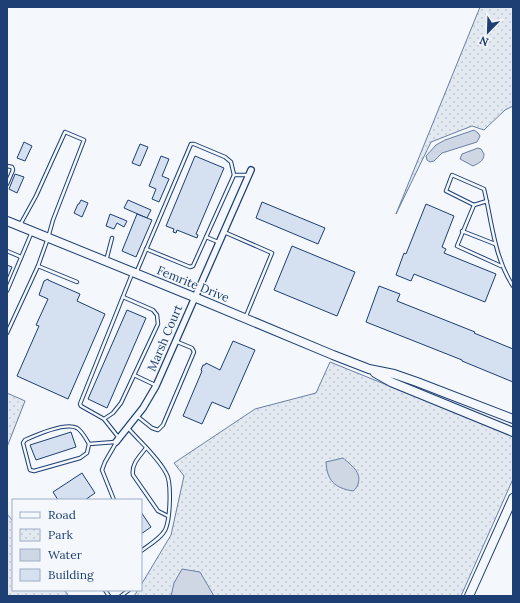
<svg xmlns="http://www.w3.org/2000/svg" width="520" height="603" viewBox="0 0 520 603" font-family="Lora,serif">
<defs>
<pattern id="park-dots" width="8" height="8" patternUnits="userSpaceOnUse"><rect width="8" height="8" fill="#e3e9f0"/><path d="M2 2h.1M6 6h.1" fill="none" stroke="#c2c9d1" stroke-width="1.8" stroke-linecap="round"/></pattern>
</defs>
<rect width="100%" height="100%" fill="#f4f7fb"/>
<g fill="url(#park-dots)" stroke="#687fa3">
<polygon points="480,7 513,7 513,106 505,110 484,130 472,126 431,142 396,214"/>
<polygon points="330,362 513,436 513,479 461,596 134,596 138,590 141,590 141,585 171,535 184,476 174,463 255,409 316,393"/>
<polygon points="7,393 25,401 7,447"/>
<polygon points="7,514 13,521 13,590 64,590 69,596 7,596"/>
</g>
<g fill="#cfd7e4" stroke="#687fa3">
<polygon points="474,130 478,133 480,136 477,142 442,153 434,161 430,162 427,160 426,156 436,145 445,140"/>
<path d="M478 148 481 149 484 154C484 161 479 163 473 166L460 159 462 154Z"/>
<path d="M343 458C351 465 362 472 358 484 357 487 356 489 353 491 334 488 327 480 326 462Z"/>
<polygon points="182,569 200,572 214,596 171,596 174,583"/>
</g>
<g fill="#d5e0f0" stroke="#1d3f73">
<polygon points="24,142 32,146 25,161 17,158"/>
<polygon points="140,144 148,147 140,166 132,163"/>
<polygon points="161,156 169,159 162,176 169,179 159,202 152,199 156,189 149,186"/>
<polygon points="195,156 224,168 196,234 198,235 197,238 177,230 176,233 173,232 174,229 166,226"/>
<polygon points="15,174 24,177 17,193 9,189"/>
<polygon points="81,200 88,203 82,217 74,213 78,204 79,204"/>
<polygon points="128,200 151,210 147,218 124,208"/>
<polygon points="262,202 325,228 318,244 256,218"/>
<polygon points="426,204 454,216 442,247 446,249 444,253 496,274 485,302 414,274 411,281 396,275 404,253 406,254"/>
<polygon points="110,214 127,221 124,227 117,223 114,229 106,226"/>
<polygon points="137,214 152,220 136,257 122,251"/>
<polygon points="292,246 355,272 337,316 274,290"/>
<polygon points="7,265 12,267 7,279"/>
<polygon points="48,279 48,280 80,294 77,301 105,314 68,399 17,376 39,326 36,325 48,299 39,295 44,281"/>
<polygon points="379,286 400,294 397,301 475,332 474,333 513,349 513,382 462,361 462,360 366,322"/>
<polygon points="127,310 146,318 107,408 88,399"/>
<polygon points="233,341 255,350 229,409 212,402 202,424 183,416 202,371 201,370 203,365 205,365 206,363 220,370"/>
<polygon points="71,432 76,447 36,460 30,445"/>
<polygon points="82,473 95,493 85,500 58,500 53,492"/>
<polygon points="141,512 151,527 141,534"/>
</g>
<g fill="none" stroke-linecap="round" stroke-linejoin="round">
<g stroke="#1d3f73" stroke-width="4.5">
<g id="lane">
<polyline points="7,166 12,167 13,170 7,184"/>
<path d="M487 201 474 205 446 191 452 175 484 189C492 222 494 257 513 286"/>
<polyline points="474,205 457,246 501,266"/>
<polyline points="462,231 495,244"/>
<polyline points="224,232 272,253 246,316"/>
<polyline points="206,237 218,242"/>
<polyline points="146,249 190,267 193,266 234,175"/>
<polyline points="7,251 21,257"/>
<polyline points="106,261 112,238"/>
<polyline points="38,266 77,282"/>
<polyline points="137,271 191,144 194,144 225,157 231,162 234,175 249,175"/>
<polyline points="7,291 31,234"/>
<polyline points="7,333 38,266 48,238 53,220 84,140 65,132 36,196 20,225"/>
<polyline points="134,375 155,385"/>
<polyline points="137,416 152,428 158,430 163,425 194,352 192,348 175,341"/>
<polyline points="104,419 113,413 121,403 158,324 157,315 153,310 123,297"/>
<path d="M128 428C140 442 157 456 166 473 172 482 170 517 166 528 163 537 149 545 141 551"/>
<polyline points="119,438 104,419 81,406 80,404 132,274"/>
<path d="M89 444 87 453 80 458 34 471 30 470 23 443 25 440C36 435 66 422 77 428 83 432 86 439 89 444L115 442"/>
<path d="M146 448C140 456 131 464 133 475L158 511 168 516"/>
<polyline points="114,500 102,470 105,462 116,443"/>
<polyline points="105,590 109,596"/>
<polyline points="121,596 129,590"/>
</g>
</g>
<g stroke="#1d3f73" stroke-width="8">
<polyline id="street" points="116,442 143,408 156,386 251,170"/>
</g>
<g stroke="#1d3f73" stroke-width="10">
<g id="secondary">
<polyline points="7,221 194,297 333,355 369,369 394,374 417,382 513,419"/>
<polyline points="375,373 391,382 513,432"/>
<polyline points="469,596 513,498"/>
</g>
</g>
<use href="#lane" stroke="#f4f7fb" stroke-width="2.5"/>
<use href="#street" stroke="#f4f7fb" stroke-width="5.5"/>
<use href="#secondary" stroke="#f4f7fb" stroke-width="8"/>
</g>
<g text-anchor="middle" stroke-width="3" stroke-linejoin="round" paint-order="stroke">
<g font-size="12" fill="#1d3f73" stroke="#f4f7fb">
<text transform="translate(193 284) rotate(22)" y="4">Femrite Drive</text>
<text transform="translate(165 338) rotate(-67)" y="4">Marsh Court</text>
</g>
</g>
<rect width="520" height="603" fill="none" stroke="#1d3f73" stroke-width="16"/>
<rect x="12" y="499" width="130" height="92" fill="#f4f7fb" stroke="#9eadc5"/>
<rect x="20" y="512" width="20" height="6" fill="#f4f7fb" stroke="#9eadc5"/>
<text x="48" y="519" font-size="12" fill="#1d3f73">Road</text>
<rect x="20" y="529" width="20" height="12" fill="url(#park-dots)" stroke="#9eadc5"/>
<text x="48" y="539" font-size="12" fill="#1d3f73">Park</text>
<rect x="20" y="549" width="20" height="12" fill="#cfd7e4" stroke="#9eadc5"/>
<text x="48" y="559" font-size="12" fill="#1d3f73">Water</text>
<rect x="20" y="569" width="20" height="12" fill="#d5e0f0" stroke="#9eadc5"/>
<text x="48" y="579" font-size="12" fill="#1d3f73">Building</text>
<g transform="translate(488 32) rotate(203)" stroke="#f4f7fb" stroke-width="3" paint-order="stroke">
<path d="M0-3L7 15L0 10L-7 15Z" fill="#1d3f73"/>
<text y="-6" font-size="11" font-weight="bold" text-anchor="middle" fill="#1d3f73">N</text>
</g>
</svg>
